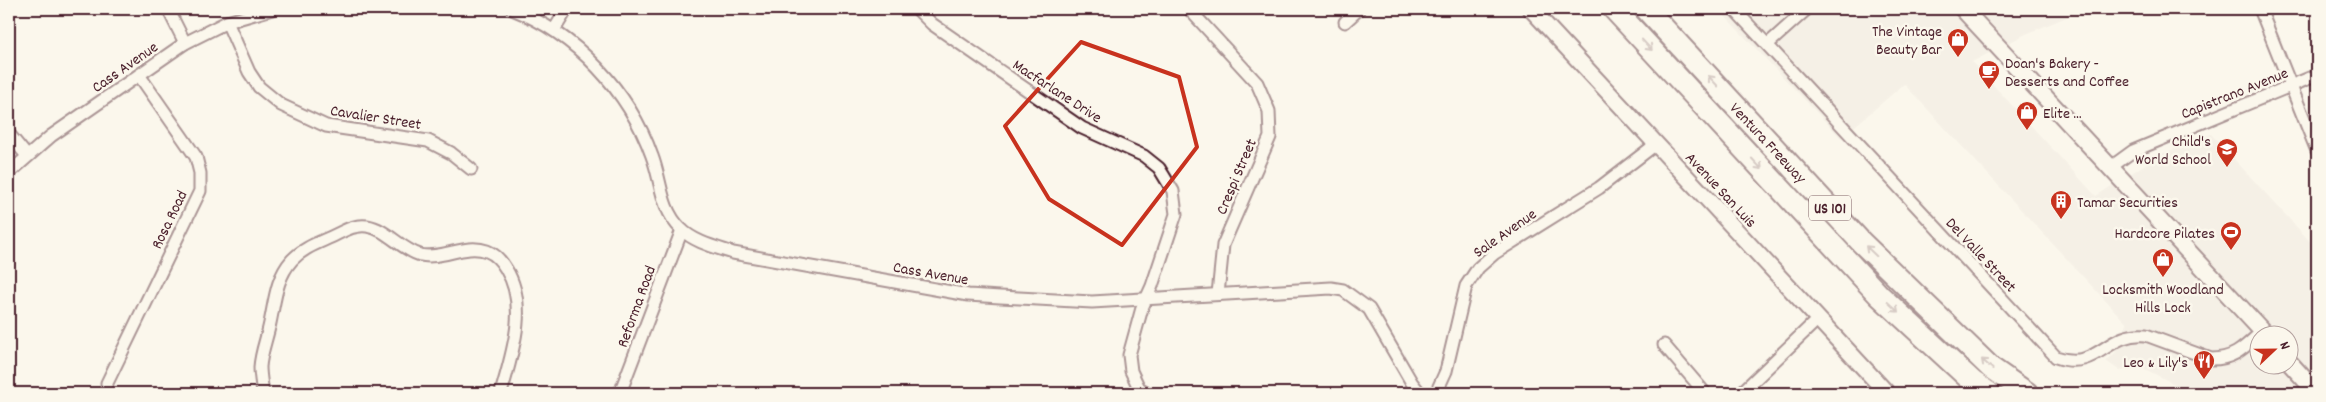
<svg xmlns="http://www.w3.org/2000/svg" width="2326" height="402" viewBox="0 0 2326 402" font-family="Dekko,sans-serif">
<rect width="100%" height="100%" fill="#fbf7ec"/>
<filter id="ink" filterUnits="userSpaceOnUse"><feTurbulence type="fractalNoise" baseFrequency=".02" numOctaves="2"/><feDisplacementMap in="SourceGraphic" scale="10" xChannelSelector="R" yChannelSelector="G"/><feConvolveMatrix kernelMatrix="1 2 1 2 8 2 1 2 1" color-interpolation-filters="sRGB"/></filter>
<g filter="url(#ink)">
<path fill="#eee7de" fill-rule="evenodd" d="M1718 9H2086L2026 34 1972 62 2096 196 2147 163 2149 159 2211 134 2317 249V393H2192L2135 364 2120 371 2106 361 2115 353 2127 324 1904 84 1841 138ZM2258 334H2288V364H2258Z"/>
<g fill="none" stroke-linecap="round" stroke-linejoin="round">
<g stroke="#4a1f2b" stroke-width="15">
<g id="minor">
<polyline points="168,9 185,43"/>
<path d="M512 9C576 34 629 91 652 156 662 182 660 208 681 229 694 242 715 247 733 253L968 295 1000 297 1092 302 1331 288 1343 290 1369 309 1412 383 1420 393"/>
<polyline points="917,9 932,24 1082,128 1144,156 1159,168 1173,191 1176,214 1152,286 1142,308 1129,355 1131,371 1139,388 1148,393"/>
<polyline points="1189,9 1257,83 1269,111 1270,137 1223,245 1218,294"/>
<path d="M1734 9 2056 357C2098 372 2106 331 2146 335L2211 359C2233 359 2243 349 2258 335"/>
<polyline points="2260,9 2317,151"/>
<polyline points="227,22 249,72 259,87 281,105 326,126 428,141 451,153 471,169"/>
<polyline points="1345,22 1359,9"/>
<polyline points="554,30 567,9"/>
<polyline points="1768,44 1807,9"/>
<polyline points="9,134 27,156"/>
<polyline points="2111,167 2133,151 2317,75"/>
<polyline points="9,173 51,136 185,43 227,22 272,9"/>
<polyline points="1664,345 1705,393"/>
<polyline points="107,383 200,191 200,173 196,157 139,75"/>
<path d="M263 393C262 385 260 376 260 367 261 352 267 338 270 323 275 300 276 278 292 260 303 248 318 243 331 237 342 232 354 224 367 226 387 229 400 249 420 255 442 260 465 243 487 251 495 254 502 262 506 269 529 306 512 354 501 393"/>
<polyline points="620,393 682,230"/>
<polyline points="1436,393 1446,371 1466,286 1478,268 1495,253 1599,188 1656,144"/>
<polyline points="1741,393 1818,319"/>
</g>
</g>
<g stroke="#4a1f2b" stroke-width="19">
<polyline id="tertiary" points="1531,9 1887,393"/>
</g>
<g stroke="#4a1f2b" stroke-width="20">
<g id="secondary">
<polyline points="1963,9 2265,334"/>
<polyline points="2288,361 2317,393"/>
</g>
</g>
<g stroke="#4a1f2b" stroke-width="25">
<g id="motorway">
<polyline points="1614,9 1879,295 1973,382 1989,393"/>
<polyline points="1646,9 1861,242 1991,368 2027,393"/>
</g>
</g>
<use href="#minor" stroke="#fbf7ec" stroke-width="11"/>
<use href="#tertiary" stroke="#fbf7ec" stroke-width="15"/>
<use href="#secondary" stroke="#fbf7ec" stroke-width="16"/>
<use href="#motorway" stroke="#fbf7ec" stroke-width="21"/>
</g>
<defs><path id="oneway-shaft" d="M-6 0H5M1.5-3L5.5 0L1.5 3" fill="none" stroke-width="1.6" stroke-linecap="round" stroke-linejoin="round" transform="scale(1.25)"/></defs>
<g stroke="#ab9695">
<use href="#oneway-shaft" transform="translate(1647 45) rotate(47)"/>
<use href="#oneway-shaft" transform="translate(1713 81) rotate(-133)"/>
<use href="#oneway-shaft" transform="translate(1757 164) rotate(47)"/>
<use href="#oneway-shaft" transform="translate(1871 251) rotate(-136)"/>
<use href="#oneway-shaft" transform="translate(1893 307) rotate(43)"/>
<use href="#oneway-shaft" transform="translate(1987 364) rotate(-138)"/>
</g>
</g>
<path d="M0 0H2326V402H0ZM1081 42 1179 77 1197 147 1122 245 1049 199 1005 126Z" fill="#fbf7ec" fill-opacity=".55" fill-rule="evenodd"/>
<path fill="none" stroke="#c8321e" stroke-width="4" stroke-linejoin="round" d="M1081 42 1179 77 1197 147 1122 245 1049 199 1005 126Z"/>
<defs>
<g id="shop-pin" transform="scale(1.125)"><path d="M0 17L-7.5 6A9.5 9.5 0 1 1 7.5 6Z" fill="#c8321e" stroke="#fbf7ec"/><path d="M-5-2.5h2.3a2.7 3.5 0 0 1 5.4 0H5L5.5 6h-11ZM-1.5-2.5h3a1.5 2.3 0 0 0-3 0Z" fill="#fff"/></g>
<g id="cafe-pin" transform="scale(1.125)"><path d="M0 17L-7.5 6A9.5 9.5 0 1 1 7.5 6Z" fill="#c8321e" stroke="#fbf7ec"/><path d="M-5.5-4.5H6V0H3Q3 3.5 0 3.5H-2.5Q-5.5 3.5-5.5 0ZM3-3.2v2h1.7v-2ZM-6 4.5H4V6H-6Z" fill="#fff"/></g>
<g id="school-pin" transform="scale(1.125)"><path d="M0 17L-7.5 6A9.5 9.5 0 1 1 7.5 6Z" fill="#c8321e" stroke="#fbf7ec"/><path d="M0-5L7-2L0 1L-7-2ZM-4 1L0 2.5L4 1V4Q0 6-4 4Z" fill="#fff"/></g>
<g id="building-pin" transform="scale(1.125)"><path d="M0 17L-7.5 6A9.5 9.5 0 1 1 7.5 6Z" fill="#c8321e" stroke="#fbf7ec"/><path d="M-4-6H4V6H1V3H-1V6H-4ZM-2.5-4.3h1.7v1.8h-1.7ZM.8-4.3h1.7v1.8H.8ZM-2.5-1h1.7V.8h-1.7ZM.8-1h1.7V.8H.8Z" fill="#fff"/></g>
<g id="stadium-pin" transform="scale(1.125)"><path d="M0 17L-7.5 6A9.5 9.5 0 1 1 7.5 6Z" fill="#c8321e" stroke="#fbf7ec"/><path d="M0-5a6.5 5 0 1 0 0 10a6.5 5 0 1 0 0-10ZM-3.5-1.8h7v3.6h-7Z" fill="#fff"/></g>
<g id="restaurant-pin" transform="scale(1.125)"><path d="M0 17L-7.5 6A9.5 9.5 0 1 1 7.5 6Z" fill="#c8321e" stroke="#fbf7ec"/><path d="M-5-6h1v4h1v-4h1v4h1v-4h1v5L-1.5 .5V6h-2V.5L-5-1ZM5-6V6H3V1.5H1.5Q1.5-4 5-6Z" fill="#fff"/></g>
</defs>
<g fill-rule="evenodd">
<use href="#shop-pin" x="1958" y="39"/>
<use href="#cafe-pin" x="1989" y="71"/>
<use href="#shop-pin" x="2027" y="112"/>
<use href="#school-pin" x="2227" y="149"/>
<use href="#building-pin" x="2061" y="201"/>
<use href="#stadium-pin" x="2231" y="232"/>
<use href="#shop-pin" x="2163" y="259"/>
<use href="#restaurant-pin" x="2204" y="361"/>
</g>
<g text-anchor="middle" stroke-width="5" stroke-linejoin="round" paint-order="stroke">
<rect fill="#fbf7ec" stroke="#7f6065" stroke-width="1" x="1809" y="195.5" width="42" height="25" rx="4"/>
<g font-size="15" font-weight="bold" fill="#4a1f2b">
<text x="1830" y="213">US 101</text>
</g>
<g font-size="16" fill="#4a1f2b" stroke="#fbf7ec" text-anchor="end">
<text x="1942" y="36">The Vintage<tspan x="1942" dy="18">Beauty Bar</tspan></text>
<text x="2005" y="68" text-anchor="start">Doan's Bakery -<tspan x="2005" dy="18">Desserts and Coffee</tspan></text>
<text x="2043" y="118" text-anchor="start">Elite ...</text>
<text x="2211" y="146">Child's<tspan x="2211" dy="18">World School</tspan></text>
<text x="2077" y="207" text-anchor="start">Tamar Securities</text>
<text x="2215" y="238">Hardcore Pilates</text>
<text x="2163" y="294" text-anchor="middle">Locksmith Woodland<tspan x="2163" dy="18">Hills Lock</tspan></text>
<text x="2188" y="367">Leo &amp; Lily's</text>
</g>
<g font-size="16" fill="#4a1f2b" stroke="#fbf7ec">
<text transform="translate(124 66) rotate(-35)" y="6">Cass Avenue</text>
<text transform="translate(1058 90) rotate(33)" y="6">Macfarlane Drive</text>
<text transform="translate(2234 92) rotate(-22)" y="6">Capistrano Avenue</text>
<text transform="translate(376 116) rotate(9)" y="6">Cavalier Street</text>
<text transform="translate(1769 142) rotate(47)" y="6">Ventura Freeway</text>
<text transform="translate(1235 176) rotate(-67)" y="6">Crespi Street</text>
<text transform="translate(1722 189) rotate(47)" y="6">Avenue San Luis</text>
<text transform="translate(168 219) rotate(-64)" y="6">Rosa Road</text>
<text transform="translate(1504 232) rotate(-35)" y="6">Sale Avenue</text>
<text transform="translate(1982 254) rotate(47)" y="6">Del Valle Street</text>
<text transform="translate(931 272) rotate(10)" y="6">Cass Avenue</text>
<text transform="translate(635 306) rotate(-70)" y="6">Reforma Road</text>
</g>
</g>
<rect width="2326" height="402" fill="none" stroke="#fbf7ec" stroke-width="30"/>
<rect x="15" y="15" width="2296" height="372" fill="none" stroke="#4a1f2b" stroke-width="2" filter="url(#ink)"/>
<g transform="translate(2274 350) rotate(68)"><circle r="24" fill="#fbf7ec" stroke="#b4a19f"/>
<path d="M0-4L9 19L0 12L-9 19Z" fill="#c8321e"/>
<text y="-8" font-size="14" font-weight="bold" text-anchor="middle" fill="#4a1f2b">N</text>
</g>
</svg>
